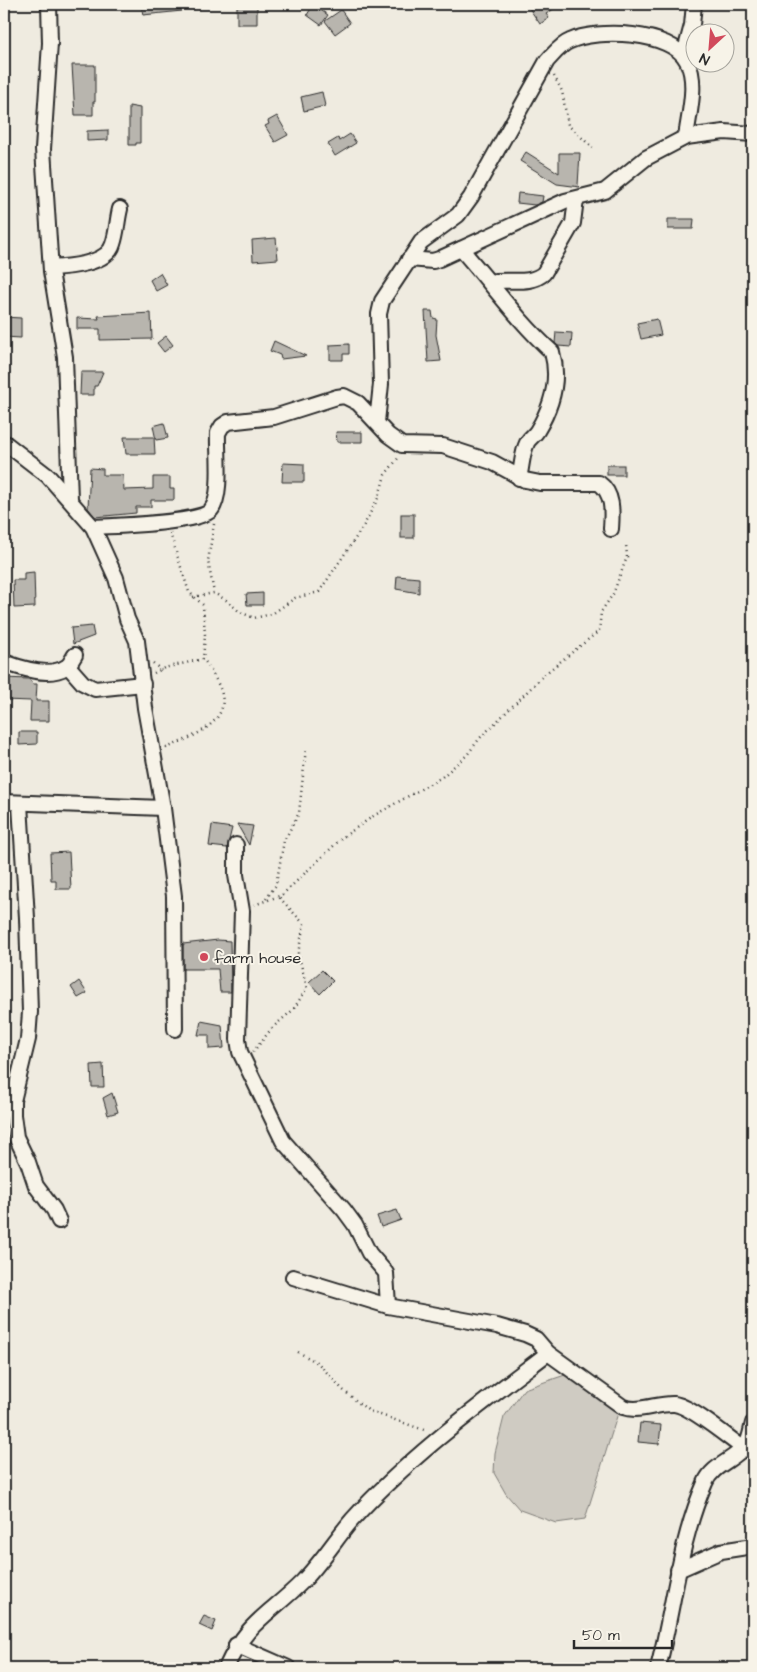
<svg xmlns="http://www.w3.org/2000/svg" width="757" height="1672" viewBox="0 0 757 1672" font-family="'Architects Daughter',sans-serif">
<rect width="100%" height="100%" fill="#efebe0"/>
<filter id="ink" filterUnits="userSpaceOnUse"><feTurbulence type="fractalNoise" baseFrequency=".02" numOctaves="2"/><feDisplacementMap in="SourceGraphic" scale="10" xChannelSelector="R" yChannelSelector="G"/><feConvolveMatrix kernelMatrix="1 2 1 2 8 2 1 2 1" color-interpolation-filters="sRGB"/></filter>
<g filter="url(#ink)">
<polygon fill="#cfcbc2" stroke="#7d7b76" points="565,1375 618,1413 585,1519 556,1523 520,1510 506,1494 494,1473 495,1453 504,1417 524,1389"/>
<g fill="#b8b5ae" stroke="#2b2b2b">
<polygon points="141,4 182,4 182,11 143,15"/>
<polygon points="535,4 561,4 546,14 549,18 540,24 529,8"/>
<polygon points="257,5 257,24 237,24 237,6"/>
<polygon points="313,5 328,15 321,25 307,15"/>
<polygon points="341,10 350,23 335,34 325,21"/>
<polygon points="72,65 95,65 95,102 93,102 93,115 75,115"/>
<polygon points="322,92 325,106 304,111 301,97"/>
<polygon points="129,106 140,108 140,143 136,143 136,145 129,145"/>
<polygon points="277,116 288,135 275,142 265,126 269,124 268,121"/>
<polygon points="108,130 108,140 87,141 87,131"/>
<polygon points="350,134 356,143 335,156 328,144 338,138 339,141"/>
<polygon points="526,152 559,173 559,153 580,153 578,185 580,187 557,184 520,161"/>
<polygon points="518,193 543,196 542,202 535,205 517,203"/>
<polygon points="668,219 694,219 693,229 668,229"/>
<polygon points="276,238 278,259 253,261 252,240"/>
<polygon points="160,273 167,285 156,291 150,280"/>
<polygon points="425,311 432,311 433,318 437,319 436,335 441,361 428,362"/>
<polygon points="151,313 152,339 100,340 100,329 77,329 77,318 99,319 98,316"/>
<polygon points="4,317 21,318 21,338 4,337"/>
<polygon points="657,319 661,335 641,339 637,323"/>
<polygon points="556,332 572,333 571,347 558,346 555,343"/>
<polygon points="166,336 173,345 164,352 157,343"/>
<polygon points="274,341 306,356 281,359 280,355 270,351"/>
<polygon points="349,344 349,354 343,354 343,360 330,360 330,345"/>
<polygon points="81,372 103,372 97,386 94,386 94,395 80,395"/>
<polygon points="164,423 168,438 156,440 153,426"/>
<polygon points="336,432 362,432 362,442 337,442"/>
<polygon points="124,437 154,437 155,454 126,454"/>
<polygon points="283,463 304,464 304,482 282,482"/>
<rect x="607" y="465" width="17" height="10"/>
<polygon points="90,468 103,469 103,475 123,475 124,490 153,489 153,477 170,477 170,489 174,489 174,500 151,500 151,507 136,507 136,513 95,517 88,508"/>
<rect x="401" y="514" width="13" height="24"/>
<polygon points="34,572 35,607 14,608 13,580 24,580 24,573"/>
<polygon points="397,576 419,578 419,593 396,589"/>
<polygon points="263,593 263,605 247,605 246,594"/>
<polygon points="92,626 94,636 73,644 71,628"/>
<polygon points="4,678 29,679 33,684 37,684 36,701 49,701 49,721 30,721 31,701 4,700"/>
<polygon points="19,732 37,732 37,744 19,745"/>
<polygon points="237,824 253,826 249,845"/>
<polygon points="212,825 232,828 227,848 209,846"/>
<polygon points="69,852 71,889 56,889 56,880 51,880 50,853"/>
<polygon points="218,940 230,941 231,992 220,992 218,969 183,969 183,944"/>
<polygon points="322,970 333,981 320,994 309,982"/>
<polygon points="79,981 87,993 78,998 71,987"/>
<polygon points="201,1021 222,1025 224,1048 209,1049 209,1035 198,1035"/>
<polygon points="103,1064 104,1087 92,1087 91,1065"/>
<polygon points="112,1093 118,1112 108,1115 103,1098"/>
<polygon points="397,1210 401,1220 381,1227 377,1216"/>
<polygon points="640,1423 661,1425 659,1444 638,1442"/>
<polygon points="204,1616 216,1621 212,1631 199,1625"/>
</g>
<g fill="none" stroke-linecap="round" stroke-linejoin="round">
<g stroke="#2b2b2b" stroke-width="18">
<g id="minor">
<polyline points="49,4 50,43 43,149 51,271 65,357 70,499"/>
<polyline points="684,55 692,25 694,4"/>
<path d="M461 249C492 284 518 321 552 352 560 380 551 408 537 431 534 436 529 438 527 443 522 453 522 467 519 478"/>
<polyline points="409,259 433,261 439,259 565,201 605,191 646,158 686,137 724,132 753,134"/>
<path d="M51 268C68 267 108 264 113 244 117 233 117 221 120 209"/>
<path d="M490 282C507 278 530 286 544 273L573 223 576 199"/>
<path d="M377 422 381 384 379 314 382 301 421 242 458 215 471 197 547 61C554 54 560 45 570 41 596 28 672 31 687 61 698 83 689 113 686 137"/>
<polyline points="4,442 48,476 93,527 116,578 127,619 137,641 145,708 163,808 174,896 175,1029"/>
<path d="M93 527C114 526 201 523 211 510 223 495 217 452 218 433L222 426 228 422 274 417 337 397 344 396 358 403 388 435 402 445 443 446 492 462 525 480 540 483H599C614 494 612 513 611 529"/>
<path d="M4 662C20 668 49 678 66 667 70 665 72 659 75 655"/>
<polyline points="68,666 83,683 95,689 143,684"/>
<polyline points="4,802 163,808"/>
<polyline points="20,804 27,918 30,1012 28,1039 13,1101 13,1115 16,1137 28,1162 36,1186 54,1210 59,1221"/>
<polyline points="236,845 236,875 242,911 238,1039 240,1052 283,1141 344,1210 355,1225 369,1253 386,1273 388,1306"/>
<path d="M293 1277 388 1306 497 1326 525 1334 536 1339 548 1353 623 1407C640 1413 657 1403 674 1404 689 1405 729 1438 743 1448L753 1452"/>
<polyline points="678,1570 721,1551 753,1546"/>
<polyline points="236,1645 288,1668"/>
<path d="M226 1668C247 1621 269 1615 302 1582 321 1563 335 1540 352 1520 410 1456 480 1405 548 1353"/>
<path d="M658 1668C674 1607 679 1542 705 1483 712 1465 735 1460 746 1445 750 1439 751 1430 753 1423"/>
</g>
</g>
<g stroke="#2b2b2b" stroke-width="2.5" stroke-dasharray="1 4" stroke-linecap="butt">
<polyline points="554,76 562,91 568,125 593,148"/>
<polyline points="214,524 208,561 214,593"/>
<polyline points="170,533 189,592 203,605 205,635 203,659"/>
<polyline points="193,597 214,593 226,600 240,612 254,618 272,614 295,598 319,592 363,527 379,496 385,475 399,457"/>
<polyline points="153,663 161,670"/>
<path d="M154 673 164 668 203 659C209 666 213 674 217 682 239 721 192 737 164 749"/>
<polyline points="266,899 276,885 284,841 299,813 306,748"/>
<polyline points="254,905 282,895 343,837 375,815 442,777 467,755 480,738 546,673 599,631 601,612 613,594 627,557 626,544"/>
<polyline points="4,931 14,931"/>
<polyline points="4,1052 12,1052"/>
<polyline points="253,1052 272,1028 293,1010 307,988 298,953 304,924 279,897"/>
<polyline points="4,1159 4,1166"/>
<polyline points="298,1352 318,1363 343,1390 369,1411 427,1431"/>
</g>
<use href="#minor" stroke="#f7f3e8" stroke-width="14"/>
</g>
</g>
<circle fill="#d1495b" stroke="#f7f3e8" stroke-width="2" cx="204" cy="957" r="5"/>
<g text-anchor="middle" stroke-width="4" stroke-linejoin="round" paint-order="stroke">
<g font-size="16" fill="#2b2b2b" stroke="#f7f3e8" text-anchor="start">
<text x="214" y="963">farm house</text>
</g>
</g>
<rect width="757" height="1672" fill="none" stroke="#f7f3e8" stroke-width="20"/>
<rect x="10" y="10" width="737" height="1652" fill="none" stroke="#2b2b2b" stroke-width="2" filter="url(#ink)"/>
<g transform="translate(710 48) rotate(206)"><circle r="24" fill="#f7f3e8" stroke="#a5a39c"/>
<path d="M0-4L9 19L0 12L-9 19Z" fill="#d1495b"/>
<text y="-8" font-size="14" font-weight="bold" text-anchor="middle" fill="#2b2b2b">N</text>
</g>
<path d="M574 1640v8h98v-8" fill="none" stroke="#2b2b2b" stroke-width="2.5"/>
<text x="582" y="1640" font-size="15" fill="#2b2b2b" stroke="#f7f3e8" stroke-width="4" paint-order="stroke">50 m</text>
</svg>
